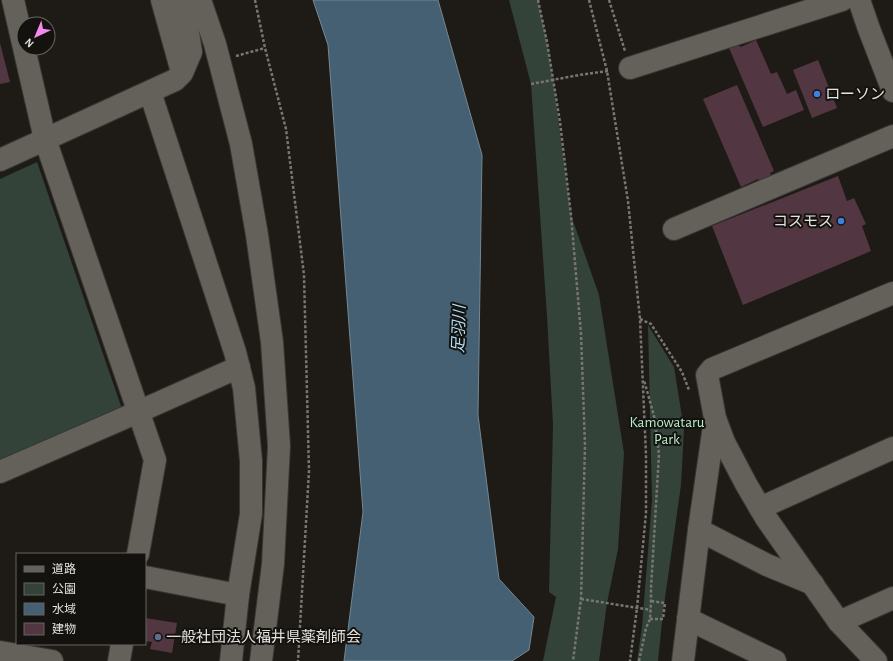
<svg xmlns="http://www.w3.org/2000/svg" width="893" height="661" viewBox="0 0 893 661" font-family="'Alegreya Sans','Noto Sans JP',sans-serif">
<rect width="100%" height="100%" fill="#1e1b16"/>
<g fill="#334339">
<polygon points="509,0 538,0 547,42 553,80 571,215 599,295 624,453 618,549 607,603 599,661 543,661 556,597 549,592 553,425 547,316 531,84"/>
<polygon points="37,162 122,409 0,462 0,179"/>
<polygon points="648,325 674,367 684,429 681,485 663,612 658,661 637,661 642,627 652,500"/>
</g>
<polygon fill="#456072" stroke="#748792" points="313,0 438,0 482,155 478,415 499,579 534,617 529,650 512,661 344,661 363,512 328,45"/>
<g fill="#523742">
<polygon points="756,40 771,74 777,72 787,94 796,90 804,110 763,127 729,48 737,44 741,47"/>
<polygon points="0,43 10,82 0,84"/>
<polygon points="818,60 837,108 812,118 793,70"/>
<polygon points="737,85 774,171 770,173 772,178 761,183 758,179 741,187 703,99"/>
<polygon points="838,176 847,201 854,198 866,224 862,226 871,251 743,305 712,226"/>
<polygon points="145,618 177,623 172,653 150,649 152,642 145,641"/>
</g>
<g fill="none" stroke-linecap="round" stroke-linejoin="round">
<g stroke="#383633" stroke-width="24">
<g id="minor">
<polyline points="13,0 45,139 155,460 138,554"/>
<polyline points="162,0 182,72"/>
<polyline points="200,0 215,44 241,144 257,235 272,342 279,446 273,564 261,661"/>
<polyline points="859,0 869,29 893,91"/>
<polyline points="630,68 842,0"/>
<polyline points="150,92 235,352 244,388 251,461 251,514 238,595 231,661"/>
<polyline points="0,160 175,80 182,73 191,52 183,0"/>
<polyline points="674,229 893,136"/>
<polyline points="0,472 138,412 239,367"/>
<polyline points="760,508 893,448"/>
<polyline points="699,530 767,565 813,584"/>
<polyline points="145,577 238,595"/>
<polyline points="688,619 775,661"/>
<polyline points="839,622 893,598"/>
<polyline points="0,652 52,661"/>
<polyline points="119,661 122,644"/>
<polyline points="683,661 699,530 715,419"/>
<polyline points="876,661 839,622 766,518 746,484 724,442 715,418 707,375 712,369 893,293"/>
</g>
</g>
<g stroke="#787672" stroke-width="2.5" stroke-dasharray="3 2" stroke-linecap="butt">
<polyline points="255,0 265,48 286,129 304,275 309,471 298,661"/>
<polyline points="538,0 547,42 560,122 571,215 581,334 585,445 581,599 573,661"/>
<polyline points="589,0 607,71 628,201 640,319 646,455 646,513 637,608 630,661"/>
<polyline points="609,0 625,51"/>
<polyline points="236,56 265,48"/>
<polyline points="531,84 579,75 608,71"/>
<polyline points="640,319 651,324 682,372 689,390"/>
<polyline points="581,599 651,610"/>
<polyline points="650,619 663,619 665,603 651,601"/>
<polyline points="639,661 646,628 650,619 651,601 651,588 659,454 654,416 644,380"/>
</g>
<use href="#minor" stroke="#64615b" stroke-width="22"/>
</g>
<g fill="#3f7fe0" stroke="#14120e" stroke-width="1.5">
<circle cx="817" cy="94" r="4"/>
<circle cx="841" cy="221" r="4"/>
</g>
<circle fill="#5c6f8a" stroke="#14120e" stroke-width="1.5" cx="158" cy="637" r="4"/>
<g text-anchor="middle" stroke-width="4" stroke-linejoin="round" paint-order="stroke">
<g font-size="15" fill="#e3e2de" stroke="#14120e" text-anchor="start">
<text x="825" y="99">ローソン</text>
<text x="833" y="226" text-anchor="end">コスモス</text>
<text x="166" y="642">一般社団法人福井県薬剤師会</text>
</g>
<g font-size="15" fill="#b8eecb" stroke="#14120e">
<text x="667" y="427">Kamowataru<tspan x="667" dy="17">Park</tspan></text>
</g>
<g font-size="16" font-style="italic" fill="#b2dbf7" stroke="#14120e">
<text transform="translate(458 329) rotate(-88)" y="6">足羽川</text>
</g>
</g>
<rect x="16" y="553" width="130" height="92" fill="#14120e" stroke="#676561"/>
<rect x="24" y="566" width="20" height="6" fill="#64615b" stroke="#676561"/>
<text x="52" y="573" font-size="12" fill="#e3e2de">道路</text>
<rect x="24" y="583" width="20" height="12" fill="#334339" stroke="#676561"/>
<text x="52" y="593" font-size="12" fill="#e3e2de">公園</text>
<rect x="24" y="603" width="20" height="12" fill="#456072" stroke="#676561"/>
<text x="52" y="613" font-size="12" fill="#e3e2de">水域</text>
<rect x="24" y="623" width="20" height="12" fill="#523742" stroke="#676561"/>
<text x="52" y="633" font-size="12" fill="#e3e2de">建物</text>
<g transform="translate(36 36) rotate(224)"><circle r="19" fill="#14120e" stroke="#676561"/>
<path d="M0-3L7 15L0 10L-7 15Z" fill="#f689ee"/>
<text y="-6" font-size="11" font-weight="bold" text-anchor="middle" fill="#e3e2de">N</text>
</g>
</svg>
